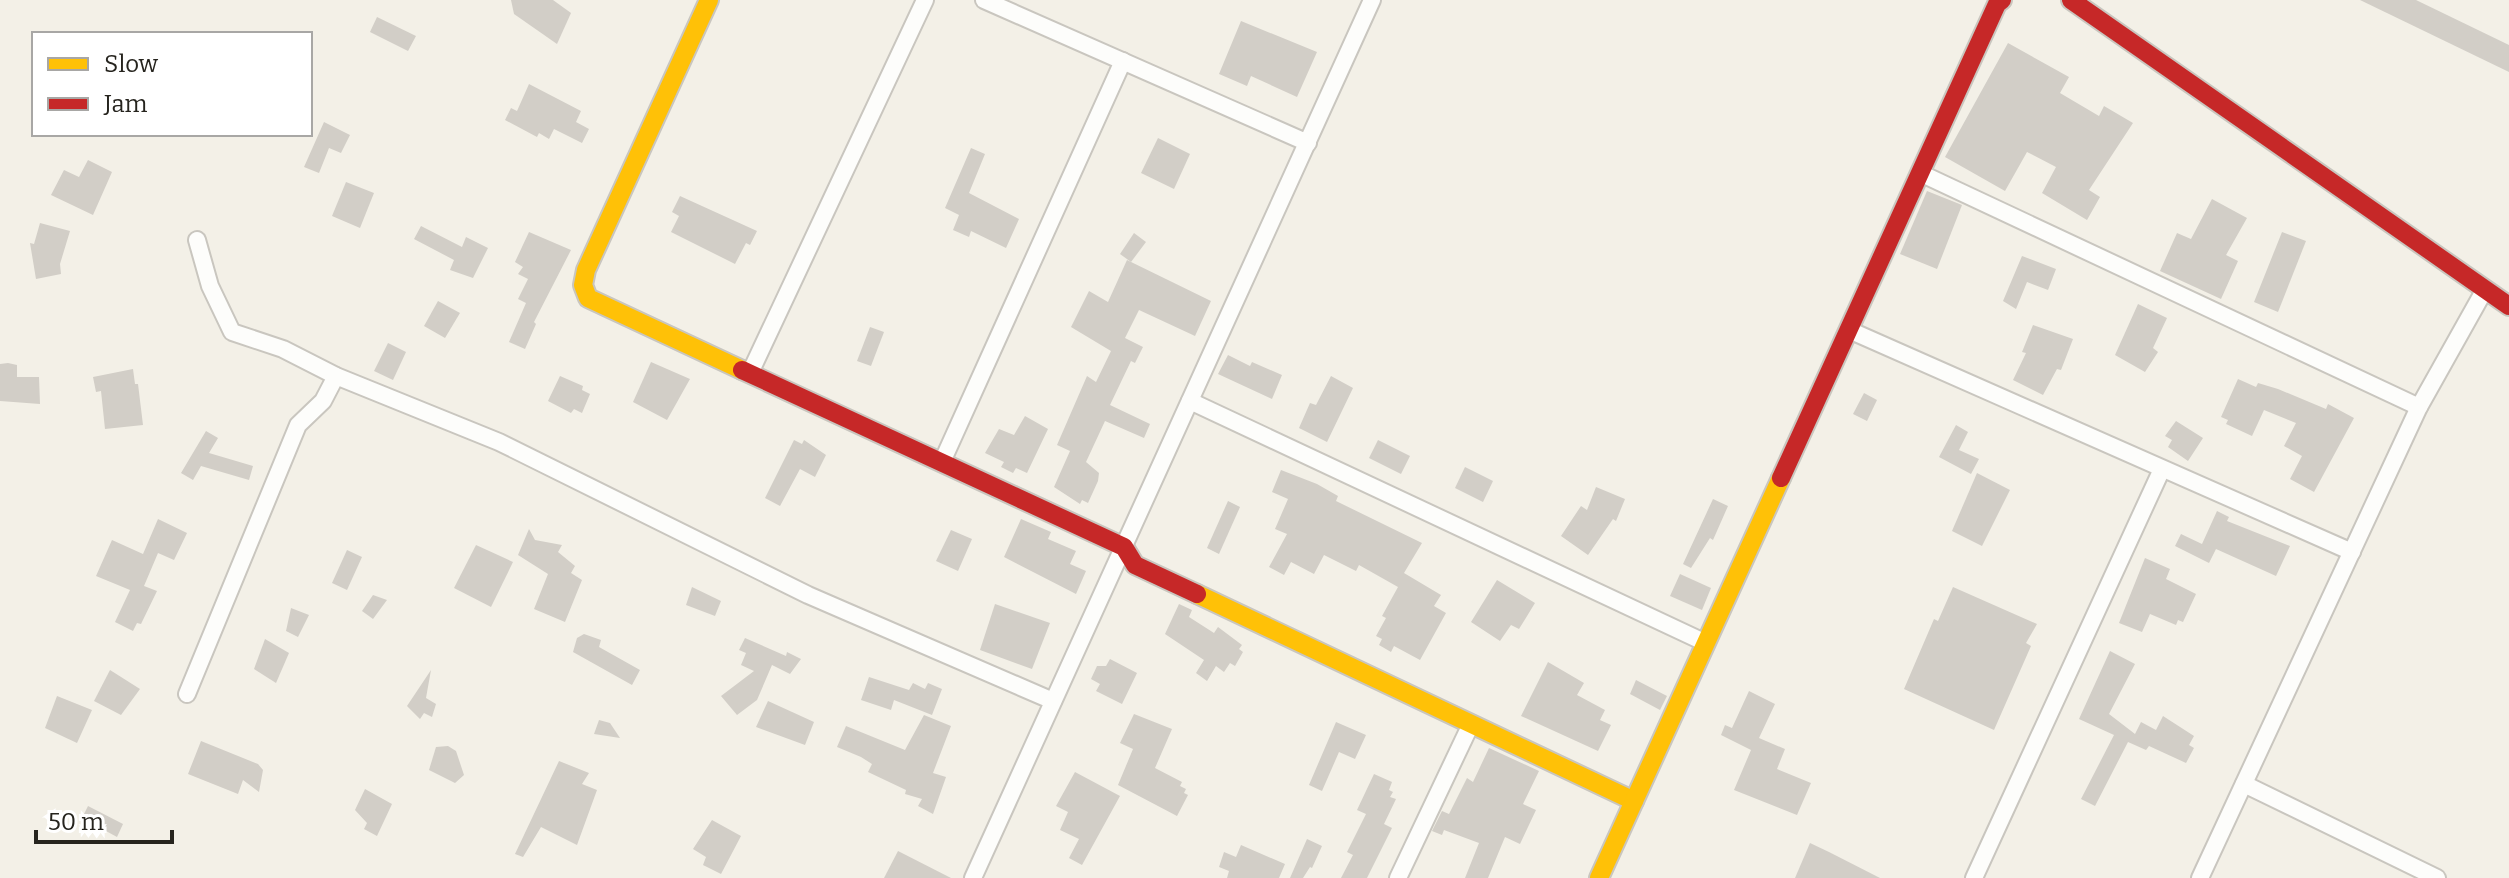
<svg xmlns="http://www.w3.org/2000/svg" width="2509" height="878" viewBox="0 0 2509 878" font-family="Bitter,serif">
<rect width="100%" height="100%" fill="#f3f0e7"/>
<g fill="#d2cec7">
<polygon points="511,0 553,0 571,13 557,44 514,14"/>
<polygon points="2360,0 2416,0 2509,45 2509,72"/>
<polygon points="377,17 416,36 408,51 370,32"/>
<polygon points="1241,21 1317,52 1297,97 1251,76 1247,86 1219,74"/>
<polygon points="2008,43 2069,77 2060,93 2099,116 2104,106 2133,123 2089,190 2100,197 2087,220 2042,193 2056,167 2027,152 2005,191 1945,157"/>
<polygon points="529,84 581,111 576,122 589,129 582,143 554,129 549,139 539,133 537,137 505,120 511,108 517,111"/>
<polygon points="324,122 350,135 341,153 329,148 319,173 304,167"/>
<polygon points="1158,138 1190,154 1174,189 1141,173"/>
<polygon points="971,148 985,154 969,193 1019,219 1006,248 971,231 969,237 953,230 959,215 945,208"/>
<polygon points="88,160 112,172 93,215 51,195 64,170 79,177"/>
<polygon points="346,182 374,193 360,228 332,216"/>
<polygon points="1927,191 1962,205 1937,269 1900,254"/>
<polygon points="680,196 757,231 750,245 746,243 735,264 671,232 679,216 672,212"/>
<polygon points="2212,199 2247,218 2226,255 2238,261 2221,299 2160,271 2177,233 2191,239"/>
<polygon points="40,223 70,231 60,264 61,274 36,279 30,243 34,244"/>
<polygon points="421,226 462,247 466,237 488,248 473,278 450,270 454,260 414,239"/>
<polygon points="529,232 571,250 534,322 536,324 525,349 509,342 526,303 518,299 528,279 518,274 523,267 515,262"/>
<polygon points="2282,232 2306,241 2278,312 2254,302"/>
<polygon points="1134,233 1146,242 1131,262 1120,254"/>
<polygon points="2022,256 2056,269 2048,290 2027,282 2016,309 2003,301"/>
<polygon points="1127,260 1211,301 1195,336 1139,310 1125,338 1143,347 1135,363 1131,361 1110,405 1150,424 1144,438 1105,421 1086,462 1099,473 1098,481 1088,503 1082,500 1080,504 1054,487 1070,451 1057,445 1087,376 1096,382 1111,351 1071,327 1089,291 1108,302"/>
<polygon points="438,301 460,313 445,338 424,326"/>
<polygon points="2138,304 2167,318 2153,348 2158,352 2145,372 2115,355"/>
<polygon points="2033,325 2073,339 2061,370 2057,369 2043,395 2013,380 2026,353 2022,352"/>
<polygon points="870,327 884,332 871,366 857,361"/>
<polygon points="388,343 406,352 393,380 374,371"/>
<polygon points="1228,355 1250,366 1252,362 1282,375 1272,399 1218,374"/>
<polygon points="651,362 690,379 667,420 633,402"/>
<polygon points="8,363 17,365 17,377 39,377 40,404 0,401 0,364"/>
<polygon points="133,369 135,384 138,384 143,425 105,429 101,391 96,392 93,377"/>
<polygon points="560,376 583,386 582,390 590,394 582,413 574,409 571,413 548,401"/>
<polygon points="1331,376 1353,388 1327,442 1299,428 1310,403 1316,405"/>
<polygon points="2238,379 2256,387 2258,383 2278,389 2326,409 2328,404 2354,418 2314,492 2290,479 2302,456 2284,446 2296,423 2264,410 2252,436 2226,424 2228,420 2221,417"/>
<polygon points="1864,393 1877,400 1867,421 1853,414"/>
<polygon points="1025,416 1048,429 1027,473 1016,468 1013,473 1001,467 1004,462 985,453 999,429 1014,435"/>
<polygon points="2176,421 2203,438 2188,461 2168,447 2172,440 2165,436"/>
<polygon points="1956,425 1968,432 1959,450 1979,459 1971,474 1939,457"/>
<polygon points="206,431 218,438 209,453 253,466 249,480 201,466 193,480 181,473"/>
<polygon points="794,440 802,444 804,440 826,455 815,477 800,469 780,506 765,498"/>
<polygon points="1378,440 1410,456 1401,474 1369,458"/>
<polygon points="1465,467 1493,481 1483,502 1455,488"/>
<polygon points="1281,470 1317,484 1338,496 1336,501 1422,543 1404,573 1441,595 1434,606 1446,613 1420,660 1394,646 1391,652 1379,645 1382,639 1376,636 1386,618 1382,616 1398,587 1359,565 1356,571 1324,555 1314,574 1291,562 1284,575 1269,567 1287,534 1275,529 1288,499 1272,492"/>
<polygon points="1977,473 2010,490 1982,546 1952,531"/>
<polygon points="1596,487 1625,499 1616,521 1613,519 1588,555 1561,536 1581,506 1587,510"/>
<polygon points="1713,499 1728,506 1713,540 1710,538 1691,568 1683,564"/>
<polygon points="1228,501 1240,507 1219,554 1207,548"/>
<polygon points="2217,511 2229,517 2227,521 2290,546 2276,576 2216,549 2209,563 2175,546 2181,534 2202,544"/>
<polygon points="158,519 187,533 174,560 158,553 144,586 157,591 141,624 137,623 133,631 115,622 130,590 96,576 112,540 143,554"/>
<polygon points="1021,519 1051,532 1048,539 1076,551 1070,564 1086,571 1076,594 1004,557"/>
<polygon points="529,529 535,540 562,545 558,552 575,566 571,573 582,580 565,622 534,609 548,574 518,555"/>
<polygon points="951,530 972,539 958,571 936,561"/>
<polygon points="476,545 513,562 491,607 454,588"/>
<polygon points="347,550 362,557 347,590 332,583"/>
<polygon points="2145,558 2170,569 2166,579 2196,594 2183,622 2178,620 2176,625 2150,614 2142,632 2119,623"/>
<polygon points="1680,574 1711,588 1702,610 1670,596"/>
<polygon points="1497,580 1535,603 1519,629 1511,625 1500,641 1471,622"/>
<polygon points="692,587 721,601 715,616 686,605"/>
<polygon points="1953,587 2037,624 2026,643 2031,646 1994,730 1904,689 1934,619 1938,621"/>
<polygon points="373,595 387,600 373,619 362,611"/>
<polygon points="995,604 1050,623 1032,669 980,650"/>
<polygon points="1179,604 1192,610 1189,617 1214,633 1218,627 1242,645 1239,649 1243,652 1235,666 1230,663 1224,672 1216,666 1207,681 1196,673 1204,660 1165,634"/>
<polygon points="291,608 309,615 298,637 286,631"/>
<polygon points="584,634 601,640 599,647 640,670 632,685 573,652 577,638"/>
<polygon points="745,638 786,656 787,652 801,659 790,674 772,665 757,700 737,715 721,696 754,671 741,665 746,653 739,650"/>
<polygon points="265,639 289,653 276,683 254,669"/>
<polygon points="2110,651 2135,664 2109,714 2135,734 2141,722 2156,730 2163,716 2194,736 2189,745 2194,748 2186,763 2149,746 2146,750 2128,742 2095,806 2081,799 2114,735 2079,719"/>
<polygon points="1110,659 1137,673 1122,704 1096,691 1100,684 1091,679 1097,666 1106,666"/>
<polygon points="1548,662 1584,683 1577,695 1605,710 1600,720 1611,725 1598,751 1521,716"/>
<polygon points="110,670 140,689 121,715 94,701"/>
<polygon points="431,670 426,698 436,704 432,717 424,713 420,719 407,706"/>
<polygon points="869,677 909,690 913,683 925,689 928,683 942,689 932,715 894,700 891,710 861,700"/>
<polygon points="1636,680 1667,696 1660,710 1630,694"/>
<polygon points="1749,691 1775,704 1759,738 1785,749 1777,769 1811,783 1797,815 1734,790 1751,750 1721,735 1725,725 1732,728"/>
<polygon points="57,696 92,710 77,743 45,728"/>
<polygon points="768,701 814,722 805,745 756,727"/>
<polygon points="1134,714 1172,729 1155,768 1182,782 1180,786 1186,789 1184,793 1188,795 1177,816 1118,785 1133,749 1120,743"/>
<polygon points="924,715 951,726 933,773 946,777 933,814 918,806 922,799 905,794 906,790 868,772 872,764 861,757 837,747 846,726 905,750"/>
<polygon points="599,720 610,723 620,738 594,734"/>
<polygon points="1336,722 1366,735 1355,759 1339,752 1322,791 1309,785"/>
<polygon points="201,741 258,764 263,770 259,792 243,780 238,794 188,774"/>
<polygon points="448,746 456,751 464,775 455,783 429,770 436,747"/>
<polygon points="1489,748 1539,771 1523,804 1536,810 1520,844 1505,837 1488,878 1465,878 1479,843 1444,830 1442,835 1432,831 1442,811 1449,814 1467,778 1473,782"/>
<polygon points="559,761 589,773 582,784 597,790 577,845 541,827 523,857 515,854"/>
<polygon points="1075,772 1120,796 1082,865 1069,858 1079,839 1060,830 1068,812 1056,806"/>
<polygon points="1374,774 1392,782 1389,790 1393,792 1390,797 1396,799 1384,824 1392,828 1367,878 1341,878 1353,855 1347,852 1366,814 1357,810"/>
<polygon points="365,789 392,804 377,836 364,829 367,823 355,810"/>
<polygon points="88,806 123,824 117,837 82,818"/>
<polygon points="712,820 741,836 721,874 703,865 706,857 693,849"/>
<polygon points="1307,839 1322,846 1312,868 1310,867 1303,878 1290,878"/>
<polygon points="1810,843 1829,852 1880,878 1795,878"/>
<polygon points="1241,845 1285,864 1279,878 1227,878 1229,871 1219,867 1224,852 1236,857"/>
<polygon points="898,851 951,878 884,878"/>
</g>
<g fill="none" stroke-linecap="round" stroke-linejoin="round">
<g stroke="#c9c6bf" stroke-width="20">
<g id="street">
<polyline points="984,0 1308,143"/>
<polyline points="1920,173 2419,407"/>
<polyline points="197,240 210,286 232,332 283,349 336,376 499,442 808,595 1053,701"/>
<polyline points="1849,330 2352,552"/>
<polyline points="750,373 925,0"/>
<polyline points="1190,401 1706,643"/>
<polyline points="942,462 1123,61"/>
<polyline points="187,694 298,425 323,401 336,376"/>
<polyline points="2244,784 2437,878"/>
<polyline points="973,878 1372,0"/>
<polyline points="1398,878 1471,724"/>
<polyline points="1974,878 2162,469"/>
<polyline points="2200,878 2419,407 2484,291"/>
</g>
</g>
<g stroke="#c9c6bf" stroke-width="22">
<g id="slow">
<polyline points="709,0 586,270 583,285 588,298 742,370"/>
<polyline points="1197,594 1634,801"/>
<polyline points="1599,878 1781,478"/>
</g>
</g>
<g stroke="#c9c6bf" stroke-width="22">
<g id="jam">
<polyline points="2071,0 2509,306"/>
<polyline points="742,370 1124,547 1135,565 1197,594"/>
<polyline points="1781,478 1997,4 2002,0"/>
</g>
</g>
<use href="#street" stroke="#fdfdfb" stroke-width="16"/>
<use href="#slow" stroke="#ffc107" stroke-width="18"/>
<use href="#jam" stroke="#c62828" stroke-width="18"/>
</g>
<rect x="32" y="32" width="280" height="104" fill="#ffffff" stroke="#a8a7a5" stroke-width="2"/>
<rect x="48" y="58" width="40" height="12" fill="#ffc107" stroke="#a8a7a5" stroke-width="2"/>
<text x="104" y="72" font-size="24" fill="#26241e">Slow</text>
<rect x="48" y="98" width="40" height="12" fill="#c62828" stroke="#a8a7a5" stroke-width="2"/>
<text x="104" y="112" font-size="24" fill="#26241e">Jam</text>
<path d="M36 830v12h136v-12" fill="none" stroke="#26241e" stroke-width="4"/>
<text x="48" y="830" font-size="24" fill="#26241e" stroke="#ffffff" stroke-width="6" paint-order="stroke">50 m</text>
</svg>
